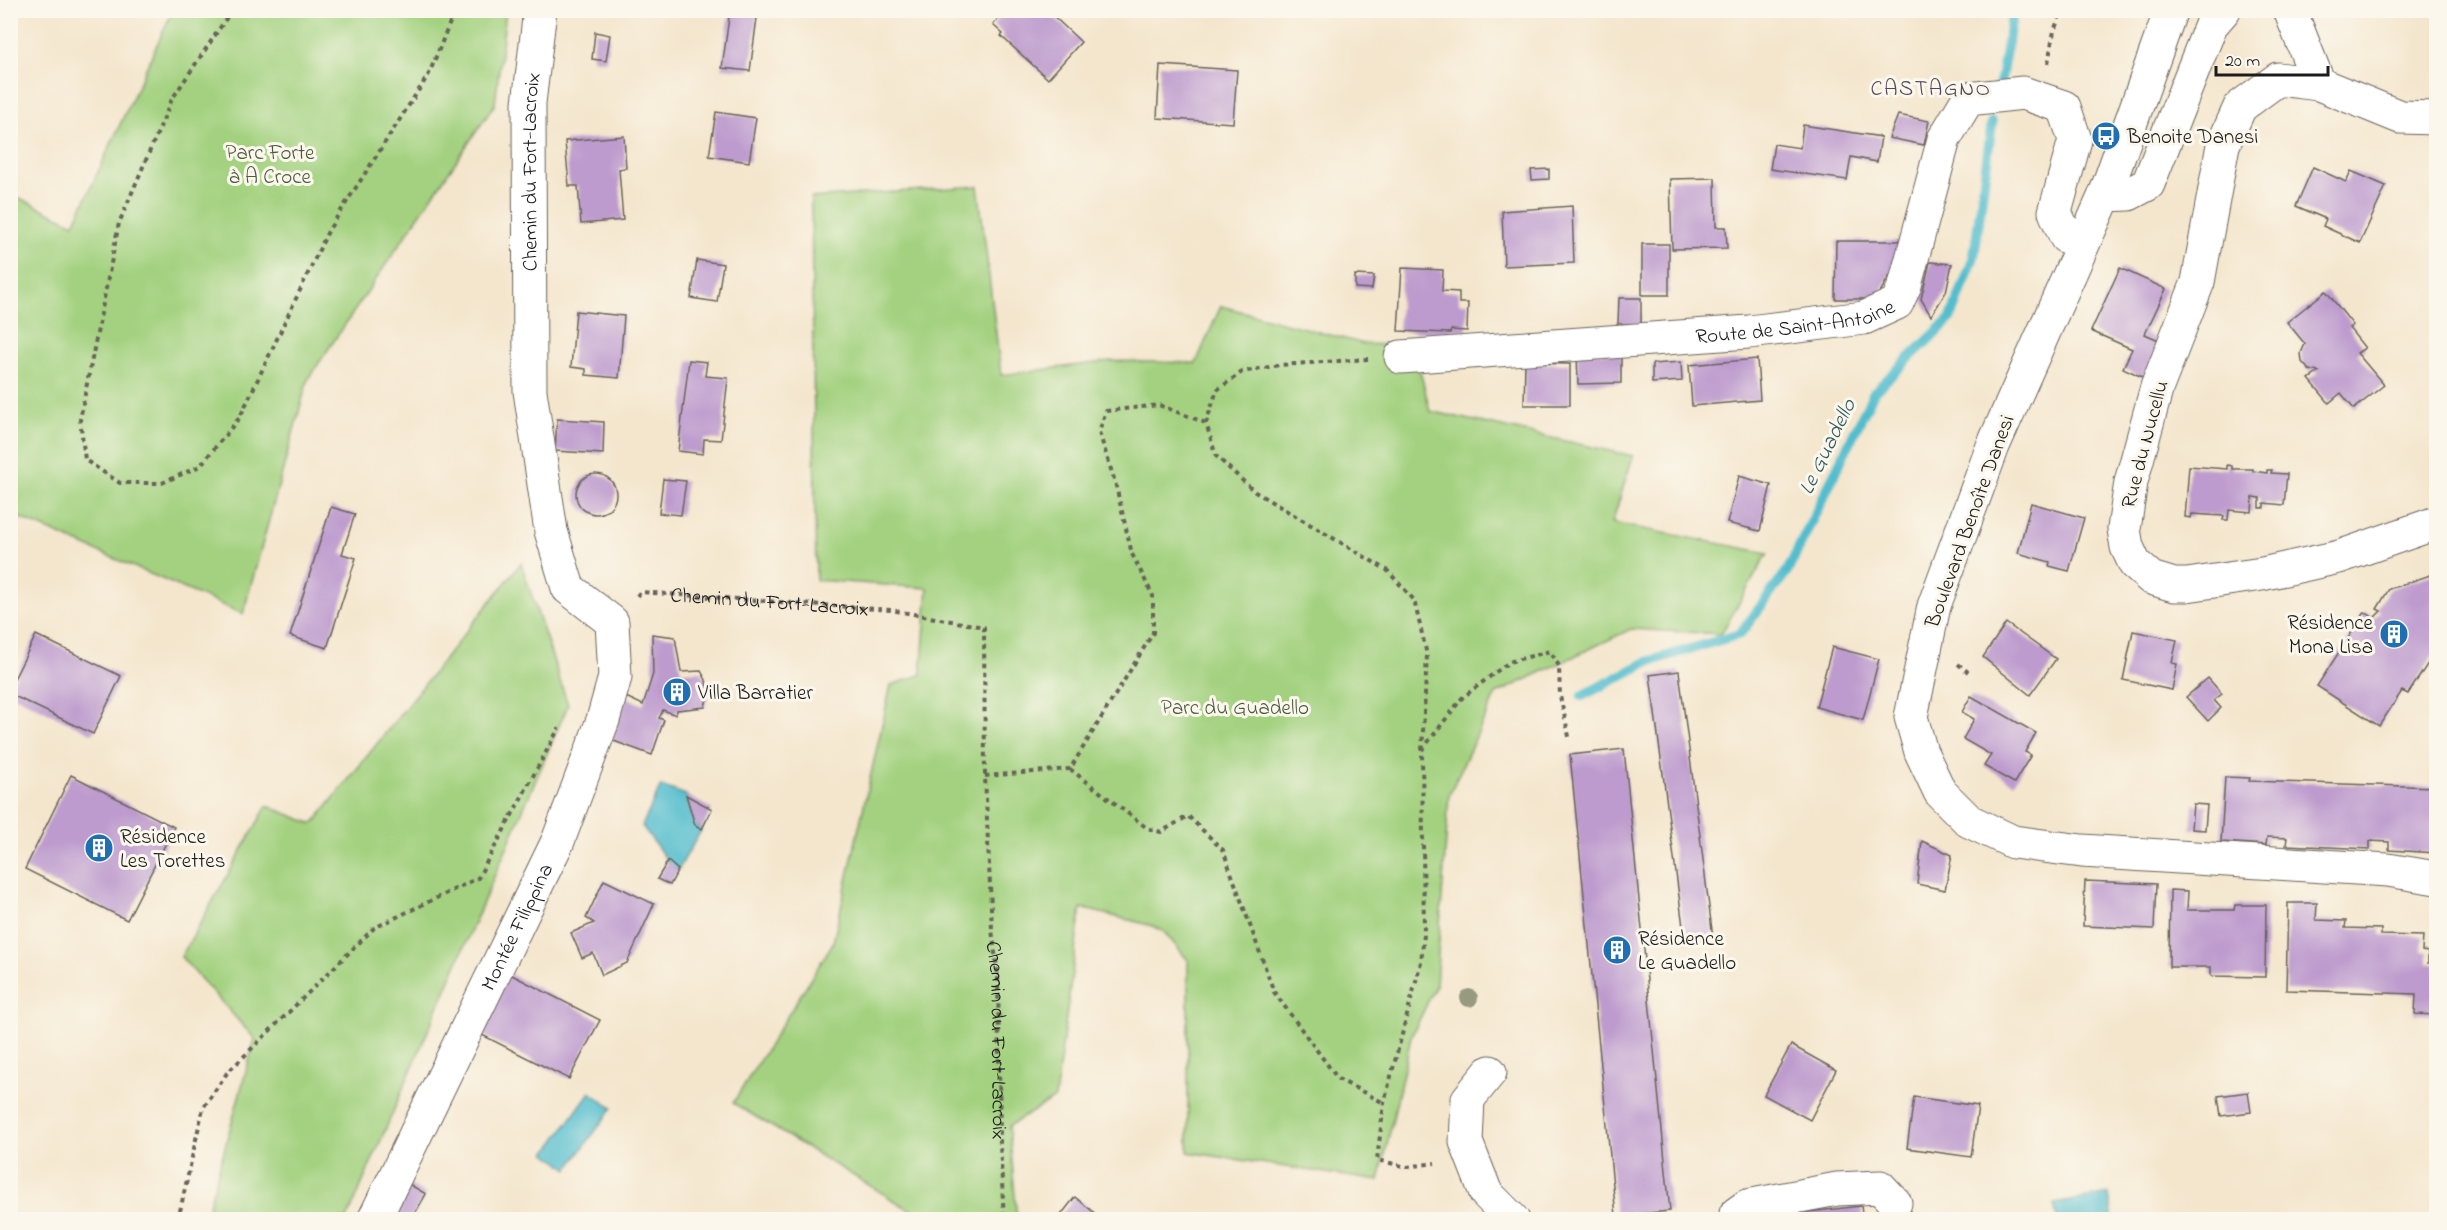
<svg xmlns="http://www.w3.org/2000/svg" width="2447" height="1230" viewBox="0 0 2447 1230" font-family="'Indie Flower',sans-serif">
<rect width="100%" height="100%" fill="#fbf7ec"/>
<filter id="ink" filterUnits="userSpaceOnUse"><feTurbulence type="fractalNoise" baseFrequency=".0167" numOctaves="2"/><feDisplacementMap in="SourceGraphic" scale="12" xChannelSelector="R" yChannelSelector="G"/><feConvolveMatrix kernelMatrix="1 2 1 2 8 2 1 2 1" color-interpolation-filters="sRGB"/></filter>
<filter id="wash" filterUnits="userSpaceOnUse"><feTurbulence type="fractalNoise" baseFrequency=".008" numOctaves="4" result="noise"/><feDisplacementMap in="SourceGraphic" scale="24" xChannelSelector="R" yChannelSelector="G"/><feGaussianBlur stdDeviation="1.35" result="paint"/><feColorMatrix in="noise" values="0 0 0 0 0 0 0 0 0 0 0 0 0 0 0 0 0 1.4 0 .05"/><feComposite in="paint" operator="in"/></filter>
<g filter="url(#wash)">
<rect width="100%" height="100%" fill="#f4e6cd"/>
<g fill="#a3d17f" stroke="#60764e" stroke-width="1.5">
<polygon points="173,10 506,11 495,104 308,379 243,614 11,514 11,194 74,224"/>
<polygon points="978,186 1001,375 1111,361 1196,363 1221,306 1364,344 1414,346 1430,411 1633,456 1612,523 1768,553 1721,634 1631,629 1496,694 1449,795 1436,985 1411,1037 1379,1181 1188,1152 1188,960 1164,932 1153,926 1081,908 1055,1098 1009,1126 1017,1219 925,1219 733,1103 833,943 891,685 921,675 928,588 816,580 811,198"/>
<polygon points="521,563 568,705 347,1219 205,1219 255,1039 181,957 267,806 313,824"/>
</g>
<g fill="#52bdce" stroke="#376c75" stroke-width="1.5">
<polygon points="661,786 686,795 695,825 702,829 678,870 672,867 642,826"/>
<polygon points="590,1092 612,1108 568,1169 546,1153"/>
<polygon points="2109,1194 2113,1219 2057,1219 2054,1204"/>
</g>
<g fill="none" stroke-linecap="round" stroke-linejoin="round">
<g stroke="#52bdce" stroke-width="10">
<polyline points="2000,84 2013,10"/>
<polyline points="1582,696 1647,662 1740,634 1788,570 1874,392 1951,318 1974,257 1992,122"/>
</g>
</g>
<g id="blocks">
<g fill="#bd9bce">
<polygon points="730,10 758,10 750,71 722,68"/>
<polygon points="1006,10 1047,10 1081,42 1048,79 1001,36 1003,34 993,25"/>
<polygon points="595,32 610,35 606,61 592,59"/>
<polygon points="1160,65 1237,70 1233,123 1157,118"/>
<polygon points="716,112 756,118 749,162 709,156"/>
<polygon points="1898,115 1929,121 1924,145 1889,138"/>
<polygon points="1803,125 1881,137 1877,162 1851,157 1847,180 1770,169 1774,144 1800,148"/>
<polygon points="624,136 626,168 619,169 623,220 581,224 578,186 569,186 565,141"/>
<polygon points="2313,167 2346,182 2351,171 2386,186 2360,243 2323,226 2326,219 2296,206"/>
<polygon points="1549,169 1549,179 1532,180 1531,170"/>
<polygon points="1715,178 1716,227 1726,227 1727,248 1672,249 1670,179"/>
<polygon points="1572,206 1574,263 1504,266 1502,211"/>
<polygon points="1836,241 1902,241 1892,272 1876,299 1835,299"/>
<rect x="1642" y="244" width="27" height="51"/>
<polygon points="697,260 723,264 717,302 691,298"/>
<polygon points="1930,262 1952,264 1946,292 1931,316 1921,299"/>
<polygon points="1402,268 1443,270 1442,291 1459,292 1459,303 1468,303 1467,331 1451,330 1450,333 1398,331"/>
<polygon points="2120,268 2166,289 2145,334 2161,341 2144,378 2123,368 2132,349 2091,331"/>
<polygon points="1355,275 1374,276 1372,289 1355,288"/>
<polygon points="2326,291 2353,325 2349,328 2365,348 2357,353 2384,385 2354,409 2341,393 2329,403 2309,379 2319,372 2309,370 2302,362 2301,353 2305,344 2287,322"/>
<polygon points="1619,298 1641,298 1641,324 1618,324"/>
<polygon points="576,311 624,316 619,378 586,375 586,369 571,367"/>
<polygon points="1577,353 1621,353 1621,383 1578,384"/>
<polygon points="1757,359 1760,400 1692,406 1689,365"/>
<polygon points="689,360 707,362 705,376 728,378 721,440 704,439 703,454 678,451"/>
<polygon points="1681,362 1682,381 1652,383 1652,364"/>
<polygon points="1525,363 1570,364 1570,405 1524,405"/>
<polygon points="557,419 604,422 603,454 555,451"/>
<polygon points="2227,465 2232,466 2232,469 2253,469 2253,471 2267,473 2267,470 2272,470 2271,473 2287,474 2284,505 2264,503 2264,508 2260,508 2260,498 2253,497 2252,512 2229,510 2228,520 2223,520 2224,516 2192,514 2191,518 2185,517 2189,466 2227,469"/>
<circle cx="596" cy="494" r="20"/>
<polygon points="1739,476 1771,485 1760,531 1727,523"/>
<polygon points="663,479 686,481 681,515 659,513"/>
<polygon points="2031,503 2084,518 2069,571 2049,566 2050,562 2018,553"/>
<polygon points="331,507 355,514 342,554 356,558 327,648 290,636"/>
<polygon points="2436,573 2436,651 2408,694 2402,691 2379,726 2317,686 2365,612 2374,618 2381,611 2377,609 2389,589"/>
<polygon points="2006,623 2056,659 2030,695 1983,657"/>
<polygon points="2133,631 2177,640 2172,663 2177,664 2172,690 2123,680"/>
<polygon points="652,634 675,637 681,672 701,671 706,680 708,695 705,707 677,710 676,715 663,710 659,718 664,720 652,755 611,740 626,697 643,705 653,674"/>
<polygon points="36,635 121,676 93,734 10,694 10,687"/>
<polygon points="1832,647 1879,659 1863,720 1816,707"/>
<polygon points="1679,671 1713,938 1685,942 1650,675"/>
<polygon points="2208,678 2222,694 2214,700 2221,708 2208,721 2186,697"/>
<polygon points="1971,696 2036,733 2025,752 2031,755 2014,783 1984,766 1991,755 1963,739 1974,719 1962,712"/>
<polygon points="1624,749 1670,1211 1616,1216 1570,755"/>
<polygon points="71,775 174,827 127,920 25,869"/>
<polygon points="2225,777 2250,778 2249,781 2436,787 2436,853 2389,850 2389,842 2370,841 2370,849 2286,845 2287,838 2267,837 2266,845 2221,842"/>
<polygon points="686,795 712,809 702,829 695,825"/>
<polygon points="2193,804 2207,805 2205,830 2191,829"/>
<polygon points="1922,841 1952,855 1945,890 1917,884"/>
<polygon points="668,861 678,870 670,885 657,879"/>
<polygon points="604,880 654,904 627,963 602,975 593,953 582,958 571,933 594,923 586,918"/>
<polygon points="2085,881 2156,884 2154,929 2083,926"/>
<polygon points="2170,890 2188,891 2187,910 2234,910 2235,905 2266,905 2265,977 2211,976 2211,967 2169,967"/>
<polygon points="2288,903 2317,903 2316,920 2346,921 2345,928 2381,929 2381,935 2423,936 2422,951 2428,952 2428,963 2436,963 2436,1015 2415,1014 2416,994 2286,990"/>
<polygon points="508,973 600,1020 569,1079 478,1033"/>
<polygon points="1791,1045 1836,1070 1810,1120 1764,1095"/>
<polygon points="2248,1092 2251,1112 2221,1116 2218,1096"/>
<polygon points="1914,1097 1978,1106 1971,1157 1907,1148"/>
<polygon points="407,1183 426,1194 411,1220 402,1220 390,1213"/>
<polygon points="1075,1197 1103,1220 1057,1220"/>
<polygon points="1861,1206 1863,1220 1756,1220 1756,1218"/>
</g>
</g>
</g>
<g filter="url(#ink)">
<use href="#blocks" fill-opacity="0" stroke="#68635a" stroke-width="1.5"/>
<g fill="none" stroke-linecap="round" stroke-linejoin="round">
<g stroke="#68635a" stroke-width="35">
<g id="minor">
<polyline points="2290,10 2319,84"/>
<polyline points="2436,118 2400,117 2319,84 2278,79 2240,107 2223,145 2198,282 2157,387 2131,482 2124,529 2127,547 2135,564 2151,578 2174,585 2187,585 2262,574 2339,557 2436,523"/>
<polyline points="2105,195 2129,194 2148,184 2211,25 2224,10"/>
<path id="s2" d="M1401 357 1749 332 1864 318 1897 303 1905 285 1944 139 1968 99 2023 93 2064 107 2075 140 2055 212 2066 237 2083 243"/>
<polyline points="1490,1072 1468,1099 1466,1142 1486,1193 1513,1220"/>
<path id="s3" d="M374 1220 558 841 603 720 615 677 612 622 568 588 551 531 530 391 529 103 540 10"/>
<polyline points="1736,1220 1736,1214 1747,1206 1837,1189 1880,1187 1895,1203"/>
</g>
</g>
<g stroke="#68635a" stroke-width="35">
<polyline id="major" points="2171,10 2105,195 1993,446 1934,606 1911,717 1921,752 1940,792 1969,821 2013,842 2082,851 2388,870 2436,878"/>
</g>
<g stroke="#68635a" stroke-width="4" stroke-dasharray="4.5 4.5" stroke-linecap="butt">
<polyline points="232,10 172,99 119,223 80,419 85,460 120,483 162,483 200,466 240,417 328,231 429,74 455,10"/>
<polyline points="2048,63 2054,31 2062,10"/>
<polyline points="1368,359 1280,365 1242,372 1217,390 1206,423 1216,456 1255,492 1387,570 1414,600 1427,655 1422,751 1424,935 1421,962 1384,1103 1377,1160 1407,1167 1435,1163"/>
<path id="s1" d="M637 596 640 592 891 610 984 627 985 776 992 930 998 976 1000 1144 1004 1220"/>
<polyline points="1958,664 1968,672"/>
<polyline points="1422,750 1462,698 1509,662 1550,651 1559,666 1560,696 1570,741"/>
<polyline points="1070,769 1147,828 1161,832 1188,816 1223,850 1274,992 1338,1079 1384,1103"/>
<polyline points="985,776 1070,769 1153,633 1153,596 1132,554 1115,482 1099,432 1106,411 1159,405 1206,423"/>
<polyline points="178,1220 203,1108 227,1073 374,928 478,878 559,728"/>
</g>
<use href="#minor" stroke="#fff" stroke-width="33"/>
<use href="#major" stroke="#fff" stroke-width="33"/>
</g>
<circle fill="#979a7f" cx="1469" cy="998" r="9"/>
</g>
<defs>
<g id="bus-disc" transform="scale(1.5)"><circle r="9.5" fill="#1f6fb2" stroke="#fbf7ec"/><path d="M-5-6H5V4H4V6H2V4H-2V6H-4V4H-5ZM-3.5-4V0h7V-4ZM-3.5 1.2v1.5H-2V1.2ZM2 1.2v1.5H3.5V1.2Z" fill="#fff"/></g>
<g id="building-disc" transform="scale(1.5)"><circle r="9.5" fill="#1f6fb2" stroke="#fbf7ec"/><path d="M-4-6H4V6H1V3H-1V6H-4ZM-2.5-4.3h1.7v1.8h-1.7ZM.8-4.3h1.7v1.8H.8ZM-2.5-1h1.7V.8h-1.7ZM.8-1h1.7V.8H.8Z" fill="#fff"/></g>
</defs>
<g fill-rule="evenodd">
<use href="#bus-disc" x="2106" y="136"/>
<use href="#building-disc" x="2394" y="634"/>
<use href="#building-disc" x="677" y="692"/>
<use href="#building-disc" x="99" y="848"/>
<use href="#building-disc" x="1617" y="950"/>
</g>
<g text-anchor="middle" stroke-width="6" stroke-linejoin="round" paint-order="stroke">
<g font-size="21" fill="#1c1c1c" stroke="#fbf7ec" text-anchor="start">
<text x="2127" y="143">Benoite Danesi</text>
<text x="2373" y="629" text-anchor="end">Résidence<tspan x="2373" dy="24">Mona Lisa</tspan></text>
<text x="698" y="699">Villa Barratier</text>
<text x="120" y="843">Résidence<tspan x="120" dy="24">Les Torettes</tspan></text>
<text x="1638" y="945">Résidence<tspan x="1638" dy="24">Le Guadello</tspan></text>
</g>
<g font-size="21" fill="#4b5b3f" stroke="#fbf7ec">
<text x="270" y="159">Parc Forte<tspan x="270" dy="24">à A Croce</tspan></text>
<text x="1235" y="714">Parc du Guadello</text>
</g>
<g font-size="21" fill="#1c1c1c" stroke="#fbf7ec">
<text dy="7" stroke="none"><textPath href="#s3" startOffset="1126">Chemin du Fort-Lacroix</textPath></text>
<text dy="7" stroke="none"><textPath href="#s2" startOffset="396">Route de Saint-Antoine</textPath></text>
<text transform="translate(2144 444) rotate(-75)" y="7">Rue du Nucellu</text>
<text transform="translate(1969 521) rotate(-70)" y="7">Boulevard Benoîte Danesi</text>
<text dy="7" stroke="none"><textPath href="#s1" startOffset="135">Chemin du Fort-Lacroix</textPath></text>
<text dy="7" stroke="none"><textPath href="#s3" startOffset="326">Montée Filippina</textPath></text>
<text dy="7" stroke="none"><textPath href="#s1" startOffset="765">Chemin du Fort-Lacroix</textPath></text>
</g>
<g font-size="22" letter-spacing="1.5" fill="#54485a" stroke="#fbf7ec">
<text x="1931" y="95">CASTAGNO</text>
</g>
<g font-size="22" font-style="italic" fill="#325c63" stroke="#fbf7ec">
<text transform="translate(1826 446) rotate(-64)" y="8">Le Guadello</text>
</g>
</g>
<rect width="2447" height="1230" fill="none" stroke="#fbf7ec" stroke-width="36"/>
<path d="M2216 66v9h112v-9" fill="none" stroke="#1c1c1c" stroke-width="3"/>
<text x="2225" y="66" font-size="18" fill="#1c1c1c" stroke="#fbf7ec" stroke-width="4.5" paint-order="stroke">20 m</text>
</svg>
